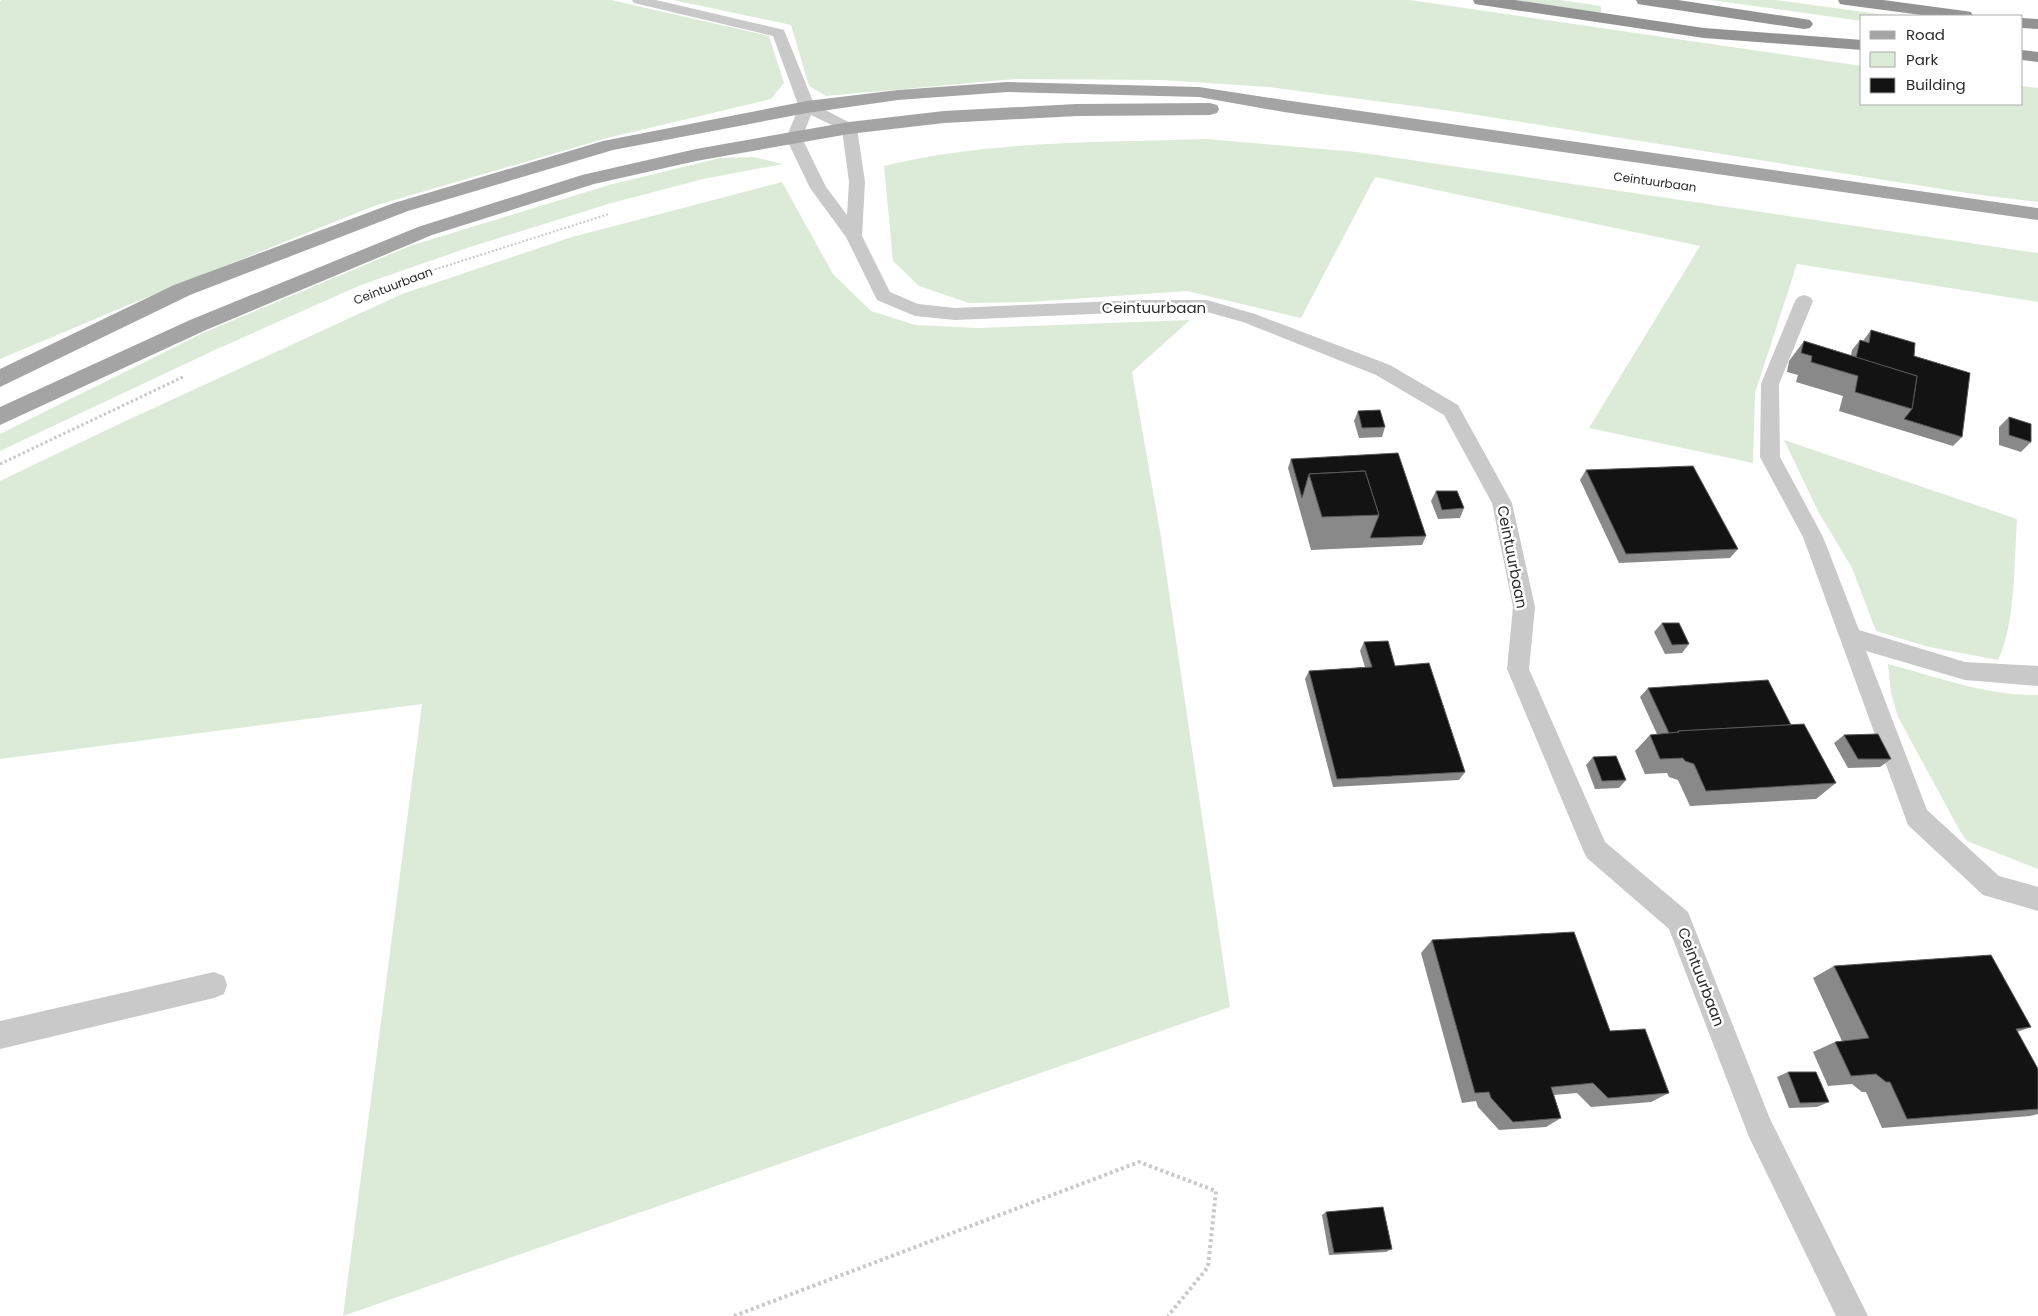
<svg xmlns="http://www.w3.org/2000/svg" width="2038" height="1316" viewBox="0 0 2038 1316" font-family="Poppins,sans-serif">
<rect width="100%" height="100%" fill="#fff"/>
<g fill="#dcebd8">
<polygon points="2,0 611,0 769,36 784,83 771,99 607,138 374,206 133,303 0,359 0,2"/>
<polygon points="673,0 1410,0 1862,66 1862,104 2022,104 2022,86 2038,88 2038,202 1973,194 1452,111 1269,87 1162,80 1015,79 826,96 809,86 791,25"/>
<polygon points="1515,0 1560,0 1601,6 1601,13"/>
<polygon points="1711,0 1776,0 1894,16 1862,16 1862,21"/>
<path d="M1206 139 1357 152 2038 253V302L1797 264 1755 393 1753 463 1589 428 1700 246 1375 177 1301 318 1187 291 1030 302 969 303 919 286 893 261 884 166C989 140 1098 143 1206 139Z"/>
<polygon points="753,157 783,164 703,179 608,204 467,248 361,285 217,349 0,451 0,434 203,333 410,246 609,185 720,158"/>
<polygon points="782,182 833,274 871,311 915,325 979,328 1190,320 1132,372 1160,531 1230,1007 343,1316 422,704 0,759 0,481 119,424 402,294 572,237"/>
<path d="M1784 440 2017 519C2014 561 2016 623 1998 660L1929 647 1876 631 1852 568 1819 513Z"/>
<path d="M1888 664C1937 677 1987 696 2038 695V869L1967 841 1960 831 1898 717 1891 693Z"/>
</g>
<g fill="none" stroke-linecap="round" stroke-linejoin="round">
<polyline stroke="#c9c9c9" stroke-width="2" stroke-dasharray="2 2" stroke-linecap="butt" points="427,272 609,214"/>
<polyline stroke="#c9c9c9" stroke-width="3" stroke-dasharray="2.5 2.5" stroke-linecap="butt" points="0,464 185,376"/>
<polyline stroke="#c9c9c9" stroke-width="4" stroke-dasharray="3 3" stroke-linecap="butt" points="734,1316 1139,1162 1216,1191 1208,1267 1168,1316"/>
<g fill="#c9c9c9" fill-rule="evenodd">
<path d="M632 0H656L784 30 814 104 854 125 857 128 865 182 862 236 890 292 918 304 955 308 1140 300H1207L1255 314 1390 365 1458 405 1512 503 1535 607 1529 669 1605 842 1688 912 1770 1119 1868 1316H1836L1749 1137 1669 929 1587 858 1583 850 1507 669 1513 607 1492 503 1444 415 1376 375 1243 322 1207 312H1140L955 320 915 316 877 300 846 237 810 188 786 138 799 107 773 36 634 3ZM811 115 842 130 849 182 847 215 826 187 802 138Z"/>
<polygon points="1804,295 1810,297 1813,301 1779,384 1780,457 1823,537 1859,630 1965,662 2038,666 2038,686 1965,680 1866,651 1927,810 1999,876 2038,887 2038,911 1983,895 1908,825 1803,537 1760,457 1761,384 1795,301 1798,297"/>
<polygon points="214,972 224,976 227,985 224,994 214,998 0,1049 0,1021"/>
</g>
<g fill="#a4a4a4" fill-rule="evenodd">
<polygon points="1007,82 1199,87 1284,100 2038,208 2038,220 1284,112 1199,97 1007,92 898,100 807,113 613,150 408,211 190,295 0,387 0,369 174,285 394,203 603,141 807,101 898,90"/>
<polygon points="1210,103 1217,105 1219,109 1217,113 1210,115 1077,116 944,123 849,134 696,161 594,184 432,235 206,330 0,425 0,407 190,320 418,227 582,175 696,149 849,122 944,111 1077,104"/>
</g>
<g fill="#939393" fill-rule="evenodd">
<polygon points="1473,0 1515,0 1704,28 1862,40 1862,50 1704,38 1481,5 1475,4"/>
<polygon points="1636,0 1678,0 1804,19 1810,20 1813,24 1810,28 1804,29 1644,5 1638,4"/>
<polygon points="1838,0 1883,0 1965,11 1971,12 1973,16 1929,16 1846,5 1840,4"/>
<polygon points="2022,18 2038,19 2038,29 2022,28"/>
<polygon points="2022,50 2038,52 2038,62 2022,60"/>
</g>
</g>
<g fill="#898989">
<polygon points="1871,330 1914,356 1962,437 1953,446 1839,411 1843,396 1796,382 1798,375 1787,372 1789,361 1804,341 1851,356 1852,350 1860,340 1863,341"/>
<polygon points="1358,411 1385,427 1382,437 1359,438 1354,421"/>
<polygon points="2009,417 2031,442 2021,452 1999,445 1999,427"/>
<polygon points="1291,459 1426,536 1422,545 1311,550 1288,468"/>
<polygon points="1586,470 1738,549 1730,558 1619,563 1580,480"/>
<polygon points="1436,491 1464,508 1460,518 1438,519 1431,501"/>
<polygon points="1662,623 1689,644 1682,653 1665,654 1654,632"/>
<polygon points="1364,642 1395,666 1465,772 1459,780 1333,787 1305,679 1309,671 1365,667 1360,651"/>
<polygon points="1648,688 1791,725 1836,783 1816,799 1690,806 1678,780 1669,777 1667,773 1645,774 1635,751 1650,735 1657,734 1640,697"/>
<polygon points="1844,735 1891,759 1880,767 1848,768 1834,743"/>
<polygon points="1593,757 1626,780 1619,788 1595,789 1586,765"/>
<polygon points="1432,940 1610,1031 1669,1093 1651,1102 1591,1107 1577,1093 1554,1095 1561,1118 1546,1127 1499,1130 1478,1107 1476,1101 1462,1103 1421,953"/>
<polygon points="1834,966 2031,1027 2017,1032 2038,1069 2038,1114 2030,1116 1882,1128 1866,1092 1862,1092 1852,1084 1828,1086 1813,1052 1835,1042 1842,1041 1813,978"/>
<polygon points="1788,1072 1829,1102 1817,1107 1789,1108 1777,1077"/>
<polygon points="1326,1212 1392,1249 1386,1252 1329,1255 1322,1215"/>
</g>
<g fill="#131313" stroke="#5a5a5a">
<polygon points="1871,330 1915,343 1914,356 1970,373 1962,437 1904,419 1912,409 1917,376 1856,358 1860,340 1869,343"/>
<polygon points="1804,341 1917,376 1912,409 1855,392 1858,376 1811,362 1812,356 1801,353"/>
<polygon points="1380,410 1385,427 1362,428 1358,411"/>
<polygon points="2009,417 2031,424 2031,442 2009,435"/>
<polygon points="1398,453 1426,536 1370,538 1379,515 1365,471 1309,474 1302,498 1291,459"/>
<polygon points="1693,466 1738,549 1626,554 1586,470"/>
<polygon points="1365,471 1379,515 1322,517 1309,474"/>
<polygon points="1436,491 1457,491 1464,508 1442,510"/>
<polygon points="1662,623 1679,623 1689,644 1672,645"/>
<polygon points="1388,641 1395,666 1429,663 1465,772 1337,779 1309,671 1372,667 1364,642"/>
<polygon points="1768,680 1791,725 1678,731 1677,733 1669,733 1648,688"/>
<polygon points="1804,724 1836,783 1706,791 1694,764 1685,761 1683,758 1660,759 1650,735 1679,732 1678,731"/>
<polygon points="1878,734 1891,759 1858,759 1844,735"/>
<polygon points="1616,756 1626,780 1602,781 1593,757"/>
<polygon points="1574,932 1610,1031 1645,1029 1669,1093 1608,1098 1593,1083 1553,1087 1551,1087 1561,1118 1513,1122 1491,1098 1489,1092 1475,1093 1432,940"/>
<polygon points="1991,955 2031,1027 2016,1029 2038,1069 2038,1109 1907,1119 1890,1082 1886,1082 1876,1074 1851,1076 1835,1042 1869,1038 1834,966"/>
<polygon points="1788,1072 1816,1072 1829,1102 1800,1103"/>
<polygon points="1383,1207 1392,1249 1334,1253 1326,1212"/>
</g>
<g text-anchor="middle" stroke-width="5" stroke-linejoin="round" paint-order="stroke">
<g font-size="12" fill="#2c2c2c" stroke="#fff">
<text transform="translate(1655 182) rotate(8)" y="4">Ceintuurbaan</text>
<text transform="translate(393 286) rotate(-21)" y="4">Ceintuurbaan</text>
</g>
<g font-size="15" fill="#2c2c2c" stroke="#fff">
<text x="1154" y="313">Ceintuurbaan</text>
<text transform="translate(1512 557) rotate(79)" y="5">Ceintuurbaan</text>
<text transform="translate(1701 977) rotate(69)" y="5">Ceintuurbaan</text>
</g>
</g>
<rect x="1860" y="15" width="162" height="90" fill="#ffffff" stroke="#ababab"/>
<rect x="1870" y="31" width="25" height="8" fill="#a4a4a4" stroke="#ababab"/>
<text x="1906" y="40" font-size="15" fill="#2c2c2c">Road</text>
<rect x="1870" y="52" width="25" height="15" fill="#dcebd8" stroke="#ababab"/>
<text x="1906" y="65" font-size="15" fill="#2c2c2c">Park</text>
<rect x="1870" y="78" width="25" height="15" fill="#131313" stroke="#ababab"/>
<text x="1906" y="90" font-size="15" fill="#2c2c2c">Building</text>
</svg>
